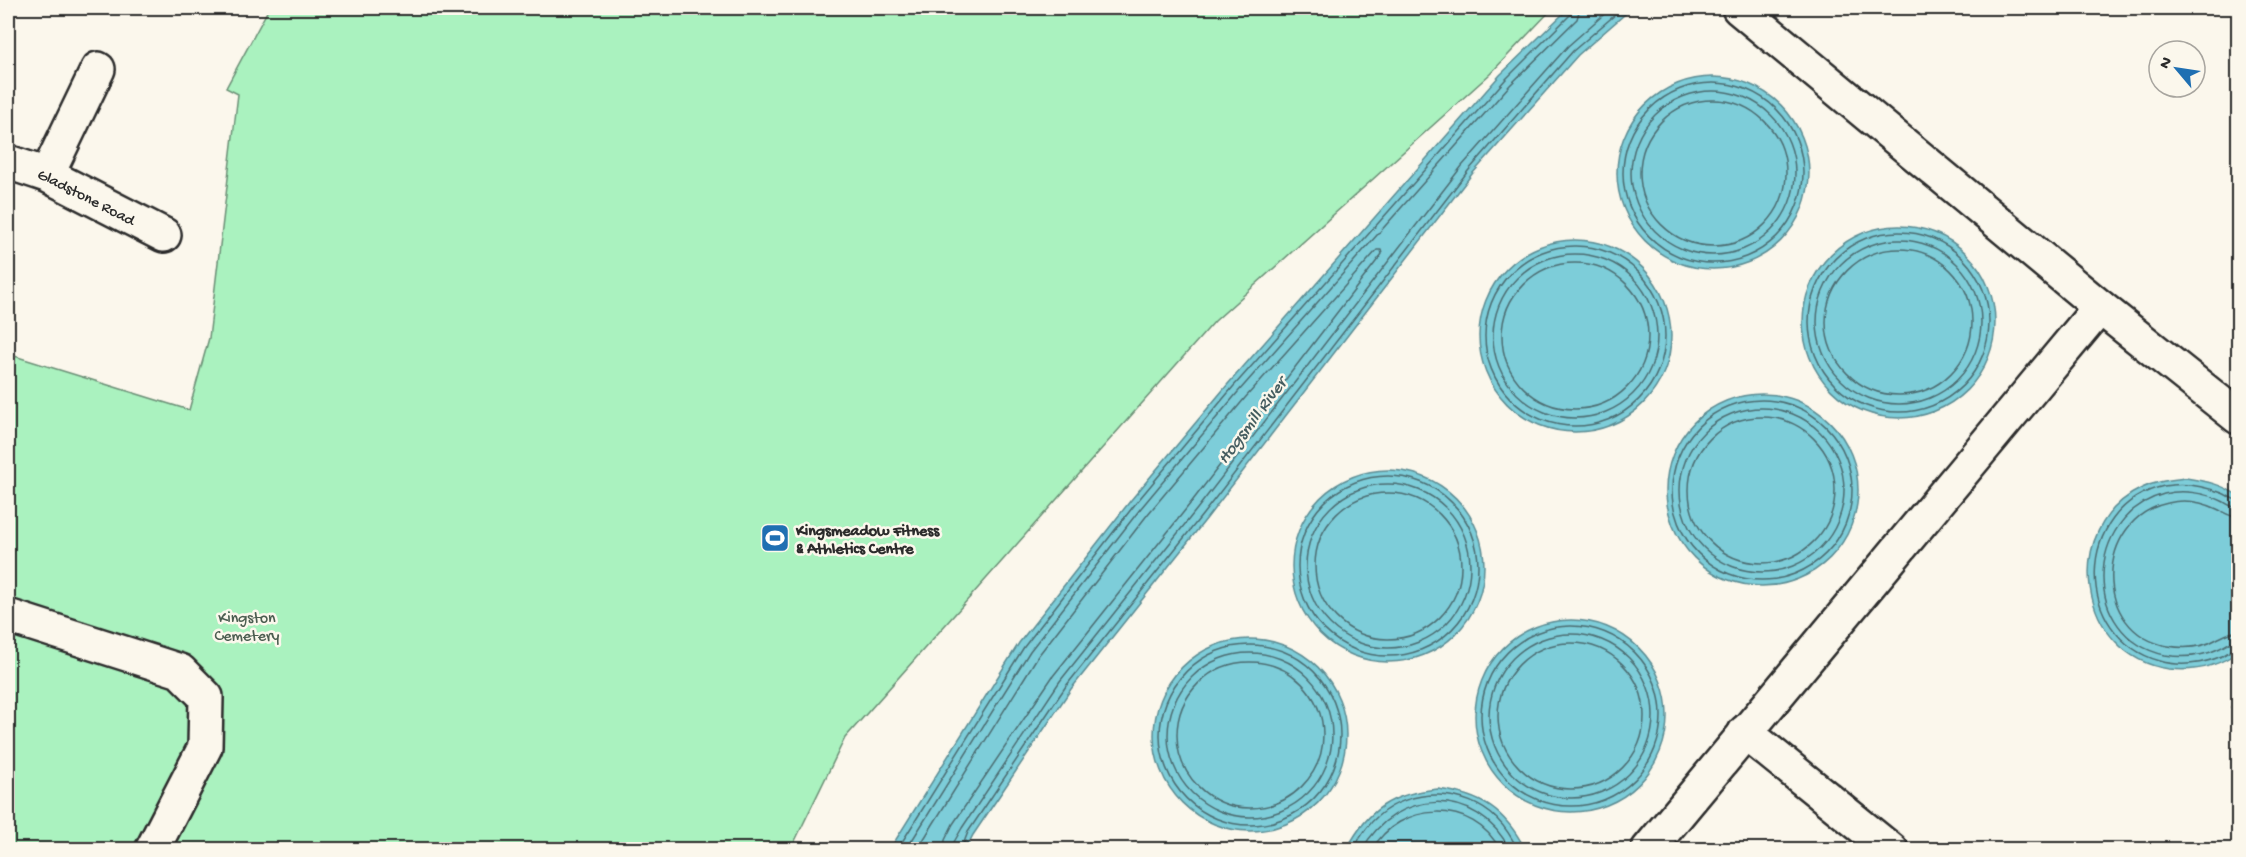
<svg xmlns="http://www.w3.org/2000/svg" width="2246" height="857" viewBox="0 0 2246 857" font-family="'Gochi Hand',sans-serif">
<rect width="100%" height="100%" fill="#fbf7ec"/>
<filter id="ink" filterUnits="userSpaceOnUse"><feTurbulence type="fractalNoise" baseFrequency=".0167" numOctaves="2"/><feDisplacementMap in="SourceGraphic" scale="12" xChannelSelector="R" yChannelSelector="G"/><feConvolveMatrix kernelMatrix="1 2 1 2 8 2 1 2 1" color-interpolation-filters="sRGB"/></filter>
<g filter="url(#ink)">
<polygon fill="#aaf2bf" stroke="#6a8e75" stroke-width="1.5" points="269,8 1553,8 1490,74 1215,321 845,738 791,849 8,849 8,354 189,410 209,338 238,94 226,88"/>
<g fill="#7dcdd9" stroke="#5c8c93" stroke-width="1.5">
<polygon points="1569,8 1632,8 1578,55 1472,174 1207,518 1071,689 973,835 966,849 890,849 1019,643 1131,500 1228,384 1500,75"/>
<circle cx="1713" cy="173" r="96"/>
<circle cx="1899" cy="322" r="96"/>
<circle cx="1575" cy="336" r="96"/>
<circle cx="1762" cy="490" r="96"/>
<circle cx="1388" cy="566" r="96"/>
<path d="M2186 478C2205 481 2223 484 2238 496V652C2217 667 2195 672 2169 669 2078 656 2059 527 2142 488 2156 481 2171 480 2186 478Z"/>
<circle cx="1571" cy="716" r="96"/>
<circle cx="1250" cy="735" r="96"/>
<path d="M1438 789C1481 795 1505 810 1525 849H1347C1368 809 1392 793 1438 789Z"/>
</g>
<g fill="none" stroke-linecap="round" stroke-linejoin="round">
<g stroke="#4c6c71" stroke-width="1.5">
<circle cx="1713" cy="173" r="90"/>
<circle cx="1713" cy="173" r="82"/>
<circle cx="1713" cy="173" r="73"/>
<circle cx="1899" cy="322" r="90"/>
<circle cx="1899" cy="322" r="82"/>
<circle cx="1575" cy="336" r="90"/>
<circle cx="1899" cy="322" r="73"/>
<circle cx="1575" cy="336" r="82"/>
<circle cx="1575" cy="336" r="73"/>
<circle cx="1762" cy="490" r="90"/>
<circle cx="1762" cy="490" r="82"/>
<circle cx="1762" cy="490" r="73"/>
<circle cx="1388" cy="566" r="90"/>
<circle cx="1388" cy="566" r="82"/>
<circle cx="1388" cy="566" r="73"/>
<path d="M2238 500C2232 500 2228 495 2222 493 2204 486 2184 482 2164 486 2074 507 2072 636 2160 661 2180 667 2203 664 2222 656 2228 653 2232 649 2238 648"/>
<path d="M2238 508C2231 507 2228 504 2222 501 2205 493 2183 489 2164 494 2084 516 2081 637 2165 655 2183 658 2201 657 2218 649 2225 646 2230 641 2238 640"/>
<path d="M2238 517C2230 517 2225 513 2217 509 2202 502 2184 499 2168 503 2094 519 2092 633 2168 646 2185 649 2202 648 2217 639 2225 635 2230 632 2238 631"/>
<circle cx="1571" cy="716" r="90"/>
<circle cx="1571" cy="716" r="82"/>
<circle cx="1571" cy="716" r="73"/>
<circle cx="1250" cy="735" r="90"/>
<circle cx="1250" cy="735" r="82"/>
<circle cx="1250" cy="735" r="73"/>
<polyline points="897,850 1024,647 1136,503 1233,387 1505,80 1571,14 1573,8"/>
<polyline points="906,850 1030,651 1141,508 1238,392 1510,85 1577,19 1580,8"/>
<polyline points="917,850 1038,656 1148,514 1245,398 1377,250 1381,250 1382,254 1190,504 1053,676 953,824 945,840 944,850"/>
<polyline points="953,850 954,842 962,828 1060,681 1197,509 1462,166 1568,46 1611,8"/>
<polyline points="961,850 968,832 1066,686 1203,514 1468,171 1573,51 1623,8"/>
<path d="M1353 850C1360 837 1367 825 1378 816 1411 787 1466 788 1497 819 1506 828 1512 838 1518 850"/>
<path d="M1362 850C1396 788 1477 785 1510 850"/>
<path d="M1372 850C1399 801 1474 798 1500 850"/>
</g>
</g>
<polygon fill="#e6adbe" stroke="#2b2b2b" stroke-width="1.5" points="2238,697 2238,713 2231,707"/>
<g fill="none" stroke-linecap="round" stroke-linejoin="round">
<g stroke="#2b2b2b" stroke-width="38">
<g id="minor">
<polyline points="1739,8 2100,307 2238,417"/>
<path id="s1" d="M8 162 47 175 164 235"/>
<polyline points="47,175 98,69"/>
<polyline points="8,616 180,671 206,697 205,747 152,850"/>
<polyline points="1745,732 1891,850"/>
<polyline points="1648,850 2100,307"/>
</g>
</g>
<use href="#minor" stroke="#fbf7ec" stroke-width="33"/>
</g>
</g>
<defs>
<g id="stadium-square" transform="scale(1.5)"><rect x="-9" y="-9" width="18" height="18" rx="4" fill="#1f6fb2" stroke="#fbf7ec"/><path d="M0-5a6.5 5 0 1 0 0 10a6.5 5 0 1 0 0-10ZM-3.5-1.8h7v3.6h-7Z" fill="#fff"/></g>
</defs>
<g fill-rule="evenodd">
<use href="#stadium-square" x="775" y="538"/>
</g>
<g text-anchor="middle" stroke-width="5" stroke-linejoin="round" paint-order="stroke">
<g font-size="16" fill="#2b2b2b" stroke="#fbf7ec">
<text dy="6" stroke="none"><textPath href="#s1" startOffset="86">Gladstone Road</textPath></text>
</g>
<g font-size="16" font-weight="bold" fill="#2b2b2b" stroke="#fbf7ec" text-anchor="start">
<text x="796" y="535">Kingsmeadow Fitness<tspan x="796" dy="18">&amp; Athletics Centre</tspan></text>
</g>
<g font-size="16" fill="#4b5d50" stroke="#fbf7ec">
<text x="247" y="622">Kingston<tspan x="247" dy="18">Cemetery</tspan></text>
</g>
<g font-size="18" font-style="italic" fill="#445c5f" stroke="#fbf7ec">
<text transform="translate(1251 420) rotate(-53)" y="6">Hogsmill River</text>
</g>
</g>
<rect width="2246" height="857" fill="none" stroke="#fbf7ec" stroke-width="30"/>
<rect x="15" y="15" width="2216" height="827" fill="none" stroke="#2b2b2b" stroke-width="2" filter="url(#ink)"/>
<g transform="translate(2177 69) rotate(299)"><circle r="28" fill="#fbf7ec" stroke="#a8a59f" stroke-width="1.5"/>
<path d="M0-4.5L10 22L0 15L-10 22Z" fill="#1f6fb2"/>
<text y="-9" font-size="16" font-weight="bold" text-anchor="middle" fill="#2b2b2b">N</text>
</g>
</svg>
